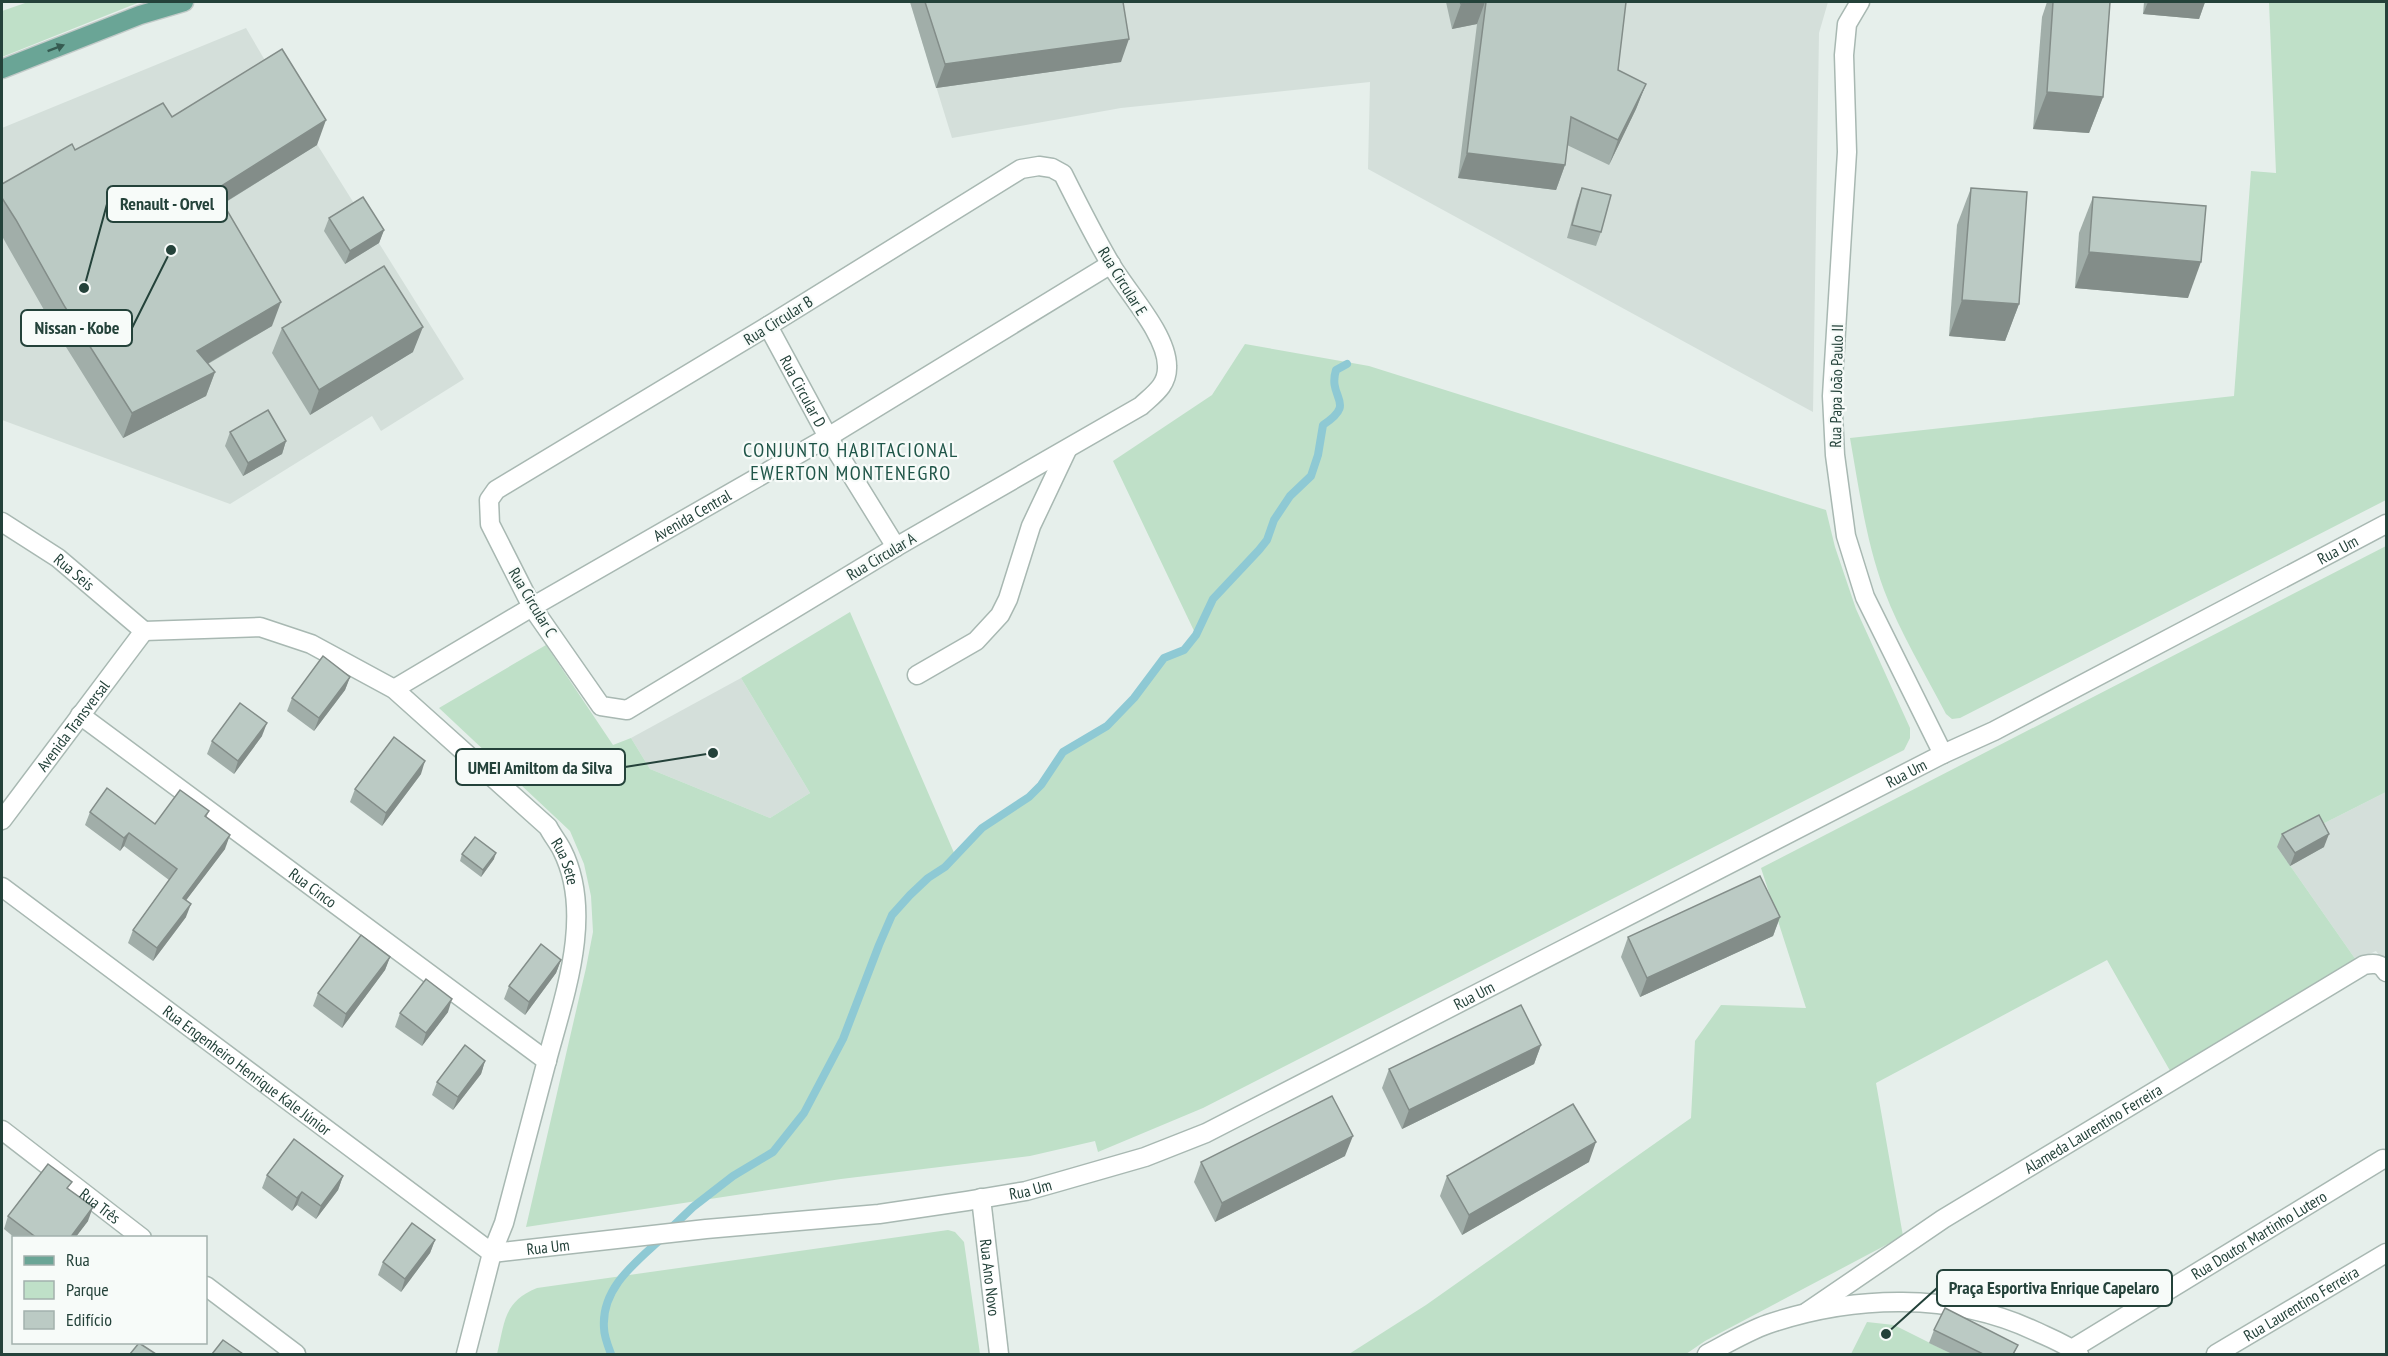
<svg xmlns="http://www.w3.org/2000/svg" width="2388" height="1356" viewBox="0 0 2388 1356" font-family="'PT Sans Narrow',sans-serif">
<rect width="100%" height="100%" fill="#e6efeb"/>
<g fill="#d4dfda">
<polygon points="910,2 1828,2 1819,33 1813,412 1368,169 1370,82 1121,108 952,138"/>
<polygon points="246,28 273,74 464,379 381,431 372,416 230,504 2,420 2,128"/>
<polygon points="741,678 810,793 770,818 650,769 631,738"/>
<polygon points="2386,792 2386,966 2376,951 2356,960 2277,847"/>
</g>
<g fill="#bfe0c8">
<polygon points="28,2 140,2 2,57 2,11"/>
<path d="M2269 2H2386V500L1960 718 1952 719 1946 714C1925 673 1900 633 1884 590 1866 541 1859 489 1850 438L2234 396 2251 171 2276 173Z"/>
<polygon points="1245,344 1369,366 1826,510 1835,547 1856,609 1910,728 1910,738 1904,750 1203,1108 1098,1152 1095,1141 1030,1156 841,1179 526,1227 586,968 593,932 591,896 584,864 570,831 439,708 546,645 613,745 631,738 650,769 770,818 810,793 741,678 850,612 955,855 982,828 1029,797 1041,785 1063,752 1107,726 1134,698 1164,658 1184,650 1196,635 1113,461 1212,395"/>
<polygon points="2386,546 2386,792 2277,847 2356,960 2173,1076 2107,960 1876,1083 1903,1236 1705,1341 1686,1354 1349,1354 1426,1305 1691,1118 1695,1041 1721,1005 1806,1008 1761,868"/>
<path d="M948 1230 955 1232 964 1242 980 1354H497C505 1322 503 1302 537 1288Z"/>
<polygon points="1867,1322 1894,1325 1952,1354 1851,1354"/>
</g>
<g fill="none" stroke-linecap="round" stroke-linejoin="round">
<g stroke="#8ec9d4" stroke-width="8">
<path d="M670 1229 693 1207 733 1176 773 1152 804 1113 843 1039 879 945 892 915 910 895 928 878 945 867 982 828 1029 797 1041 785 1063 752 1107 726 1134 698 1164 658 1184 650 1196 635 1213 599 1259 550 1267 540 1274 520 1290 496 1311 476 1318 455 1323 425C1358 402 1327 399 1336 370L1347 364"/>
<path d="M611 1354C608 1346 604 1336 604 1328 601 1288 636 1262 662 1238"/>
</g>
<g stroke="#a8b8b2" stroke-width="21">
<g id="minor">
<polyline points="1860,2 1847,24 1844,55 1847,152 1832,396 1835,455 1846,536 1865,597 1943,754"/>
<path d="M1039 166 1052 168 1063 174C1078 204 1093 234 1110 263 1126 291 1167 334 1167 366 1168 385 1154 394 1141 406L896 547 627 710 601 706 532 607 490 524 489 500 496 490 768 326 1021 169Z"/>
<path id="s1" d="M768 326 828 437 896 547"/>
<path id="s2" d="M2 522 58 558 144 631"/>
<path id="s3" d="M144 631 260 627 311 644 394 689 548 827C552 835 558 842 562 850 595 915 563 999 546 1064 532 1117 518 1170 504 1223L492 1253 466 1354"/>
<polyline points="917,675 976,641 1000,615 1008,599 1031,526 1067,450"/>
<path id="s4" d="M394 689 532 607 828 437 1111 264"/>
<path id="s5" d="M80 715 547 1061"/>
<path id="s6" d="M2 820 144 631"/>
<path id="s7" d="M2 887 492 1253 706 1229 879 1214 967 1201 1026 1191 1058 1182 1145 1157 1206 1133 1943 754 1994 731 2386 524"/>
<path id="s8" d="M2 1130 142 1238"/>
<path id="s9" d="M981 1198 999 1354"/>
<polyline points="206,1286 296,1354"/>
<path id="s10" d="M1807 1312 1943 1219 2364 965C2374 963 2381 963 2386 972"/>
<path id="s11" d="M2072 1349 2383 1159"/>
<path d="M1707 1354C1726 1344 1748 1331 1768 1324 1854 1295 1952 1292 2035 1331 2050 1338 2066 1344 2079 1354"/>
<path id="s12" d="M2216 1354 2386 1253"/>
</g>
</g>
<g stroke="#c2cac8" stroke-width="21">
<polyline id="major" points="2,69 140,15 184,2"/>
</g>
<use href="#minor" stroke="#fff" stroke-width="18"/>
<use href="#major" stroke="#6aa596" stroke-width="18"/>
</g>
<g fill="#a1aea9">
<polygon points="910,2 1123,2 1121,62 936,88"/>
<polygon points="1446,2 1626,2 1618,70 1646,84 1636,109 1609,165 1567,145 1565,165 1556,190 1458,178 1477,24 1452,29"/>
<polygon points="2047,2 2110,2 2103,97 2089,133 2033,129 2042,17"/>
<polygon points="2144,2 2205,2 2199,19 2143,14"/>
<polygon points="172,117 317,145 223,204 272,326 208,364 215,372 206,396 123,438 56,331 7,245 2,236 2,184 75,150"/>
<polygon points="1582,188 1601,232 1596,246 1567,238 1577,201"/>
<polygon points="1971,188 2019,304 2005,341 1949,336 1957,225"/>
<polygon points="2093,197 2188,298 2075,288 2079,233"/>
<polygon points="329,218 384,230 379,243 345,264 324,231"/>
<polygon points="282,328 413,352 310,415 272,353"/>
<polygon points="230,432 286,441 282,454 243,476 225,446"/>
<polygon points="350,677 345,690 314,731 287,711 292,698"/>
<polygon points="262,736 234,774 207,754 212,741"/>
<polygon points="421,774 382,826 350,802 355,789"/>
<polygon points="209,811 206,818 225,849 186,900 186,917 153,961 128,943 133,930 169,880 124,846 120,851 85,825 90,812 155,824"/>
<polygon points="2282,834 2324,847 2290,866 2277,847"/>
<polygon points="462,854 494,859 481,877 460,861"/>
<polygon points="1780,917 1773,936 1640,997 1621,957 1628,937"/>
<polygon points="390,957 385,970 342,1028 313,1006 318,993"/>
<polygon points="561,960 556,973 525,1015 504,999 509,986"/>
<polygon points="448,1012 422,1046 395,1027 400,1013"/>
<polygon points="1541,1045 1534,1064 1402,1129 1382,1088 1389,1069"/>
<polygon points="485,1061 481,1074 453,1110 432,1095 437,1082"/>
<polygon points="1345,1156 1215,1222 1194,1182 1201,1162"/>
<polygon points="1589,1162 1462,1235 1440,1196 1447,1176"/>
<polygon points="267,1175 343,1176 338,1190 316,1219 297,1205 292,1211 262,1188"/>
<polygon points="69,1189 88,1221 75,1238 15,1238 4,1229 8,1216"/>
<polygon points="435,1240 430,1253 401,1292 378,1275 383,1262"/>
<polygon points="1934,1330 2018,1345 2014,1354 1952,1354 1929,1343"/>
</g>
<g fill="#838d89">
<polygon points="1472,2 1485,2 1477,24 1452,29 1461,4"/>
<polygon points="2148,2 2205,2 2199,19 2143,14"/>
<polygon points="1129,39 1121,62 936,88 945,64"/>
<polygon points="1646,84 1636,109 1609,165 1618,140"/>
<polygon points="2047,92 2103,97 2089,133 2033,129"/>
<polygon points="326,120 317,145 206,214 215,190"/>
<polygon points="1467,153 1565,165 1556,190 1458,178"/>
<polygon points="384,230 379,243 345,264 350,251"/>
<polygon points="2089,252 2201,262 2188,298 2075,288"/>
<polygon points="1962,300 2019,304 2005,341 1949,336"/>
<polygon points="281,302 272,326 188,375 197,351"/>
<polygon points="423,327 413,352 310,415 319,390"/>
<polygon points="215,372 206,396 123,438 132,413"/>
<polygon points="286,441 282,454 243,476 248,463"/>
<polygon points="350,677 345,690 314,731 319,718"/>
<polygon points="267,723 262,736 234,774 238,761"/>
<polygon points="425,761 421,774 382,826 386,813"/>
<polygon points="129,833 124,846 120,851 124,838"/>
<polygon points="2329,834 2324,847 2290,866 2295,853"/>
<polygon points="230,835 225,849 178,911 183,898"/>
<polygon points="496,853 494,859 481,877 483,870"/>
<polygon points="191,904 186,917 153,961 157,948"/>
<polygon points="1780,917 1773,936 1640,997 1647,978"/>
<polygon points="390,957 385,970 342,1028 346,1014"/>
<polygon points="561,960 556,973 525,1015 529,1002"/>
<polygon points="452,999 448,1012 422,1046 426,1033"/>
<polygon points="1541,1045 1534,1064 1402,1129 1409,1110"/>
<polygon points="485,1061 481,1074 453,1110 458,1097"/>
<polygon points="1353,1136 1345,1156 1215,1222 1222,1203"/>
<polygon points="1596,1142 1589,1162 1462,1235 1469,1215"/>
<polygon points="343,1176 338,1190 316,1219 321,1206"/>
<polygon points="302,1192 297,1205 292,1211 297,1198"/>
<polygon points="93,1207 88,1221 75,1238 70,1238"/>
<polygon points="435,1240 430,1253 401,1292 405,1279"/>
</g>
<g fill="#bbcac4" stroke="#838d89" stroke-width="1.5">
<polygon points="925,2 1123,2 1129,39 945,64"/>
<polygon points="1460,2 1472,2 1461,4"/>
<polygon points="1486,2 1626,2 1618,70 1646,84 1618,140 1571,117 1565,165 1467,153"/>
<polygon points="2053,2 2110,2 2103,97 2047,92"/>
<polygon points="282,49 326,120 215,190 281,302 197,351 215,372 132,413 65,307 16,220 2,198 2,184 72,144 75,150 163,103 172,117"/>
<polygon points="1582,188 1611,195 1601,232 1572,225"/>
<polygon points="1971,188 2027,192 2019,304 1962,300"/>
<polygon points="363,197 384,230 350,251 329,218"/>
<polygon points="2093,197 2206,206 2201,262 2089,252"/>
<polygon points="384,266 423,327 319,390 282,328"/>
<polygon points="268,410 286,441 248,463 230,432"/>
<polygon points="323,656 350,677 319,718 292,698"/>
<polygon points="240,703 267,723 238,761 212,741"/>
<polygon points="394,737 425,761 386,813 355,789"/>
<polygon points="107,788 155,824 180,790 209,811 205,816 230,835 183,898 191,904 157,948 133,930 177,869 129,833 124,838 90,812"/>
<polygon points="2319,815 2329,834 2295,853 2282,834"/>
<polygon points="475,837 496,853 483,870 462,854"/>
<polygon points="1760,876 1780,917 1647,978 1628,937"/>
<polygon points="361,935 390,957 346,1014 318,993"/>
<polygon points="541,944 561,960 529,1002 509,986"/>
<polygon points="426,979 452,999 426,1033 400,1013"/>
<polygon points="1521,1005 1541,1045 1409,1110 1389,1069"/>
<polygon points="465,1045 485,1061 458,1097 437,1082"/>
<polygon points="1332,1096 1353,1136 1222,1203 1201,1162"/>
<polygon points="1573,1104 1596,1142 1469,1215 1447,1176"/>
<polygon points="294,1139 343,1176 321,1206 302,1192 297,1198 267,1175"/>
<polygon points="48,1164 72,1182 67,1188 93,1207 70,1238 37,1238 8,1216"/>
<polygon points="412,1223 435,1240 405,1279 383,1262"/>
<polygon points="1945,1308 2018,1345 2013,1354 1983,1354 1934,1330"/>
<polygon points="223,1340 243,1354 212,1354"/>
<polygon points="139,1343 156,1354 130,1354"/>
</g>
<defs><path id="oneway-solid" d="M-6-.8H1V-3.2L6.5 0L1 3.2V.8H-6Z" transform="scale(1.5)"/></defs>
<use fill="#365b51" href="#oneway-solid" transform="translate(56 48) rotate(-21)"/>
<g text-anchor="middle" stroke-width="4.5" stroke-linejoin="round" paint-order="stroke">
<g font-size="16" fill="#24423a" stroke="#f7fbf9">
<text transform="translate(1123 281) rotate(58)" y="6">Rua Circular E</text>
<text transform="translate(778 320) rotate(-32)" y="6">Rua Circular B</text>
<text transform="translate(1836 386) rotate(-89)" y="6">Rua Papa João Paulo II</text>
<text dy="6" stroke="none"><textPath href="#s1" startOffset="74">Rua Circular D</textPath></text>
<text dy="6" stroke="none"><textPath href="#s4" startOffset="345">Avenida Central</textPath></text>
<text dy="6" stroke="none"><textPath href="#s7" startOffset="2612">Rua Um</textPath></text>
<text transform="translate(881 556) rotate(-31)" y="6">Rua Circular A</text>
<text dy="6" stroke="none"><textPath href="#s2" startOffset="88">Rua Seis</textPath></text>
<text transform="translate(533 602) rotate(59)" y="6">Rua Circular C</text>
<text dy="6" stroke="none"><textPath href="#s6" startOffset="118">Avenida Transversal</textPath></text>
<text dy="6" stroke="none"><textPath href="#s7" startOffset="2126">Rua Um</textPath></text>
<text dy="6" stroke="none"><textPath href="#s3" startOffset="510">Rua Sete</textPath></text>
<text dy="6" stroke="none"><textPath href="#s5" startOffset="290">Rua Cinco</textPath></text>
<text dy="6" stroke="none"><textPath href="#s7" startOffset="1640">Rua Um</textPath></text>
<text dy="6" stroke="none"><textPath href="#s7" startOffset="306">Rua Engenheiro Henrique Kale Júnior</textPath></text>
<text dy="6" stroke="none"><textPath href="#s10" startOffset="340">Alameda Laurentino Ferreira</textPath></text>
<text dy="6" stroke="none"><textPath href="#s7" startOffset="1154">Rua Um</textPath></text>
<text dy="6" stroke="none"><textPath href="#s8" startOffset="124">Rua Três</textPath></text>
<text dy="6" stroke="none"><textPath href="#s11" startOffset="219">Rua Doutor Martinho Lutero</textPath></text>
<text dy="6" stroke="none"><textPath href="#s7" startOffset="668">Rua Um</textPath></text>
<text dy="6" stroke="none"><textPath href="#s9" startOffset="80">Rua Ano Novo</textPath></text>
<text dy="6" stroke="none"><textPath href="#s12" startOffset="99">Rua Laurentino Ferreira</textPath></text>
</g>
<g font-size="20" letter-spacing="1.5" fill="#1f5548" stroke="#f7fbf9">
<text x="851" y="457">CONJUNTO HABITACIONAL<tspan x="851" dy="23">EWERTON MONTENEGRO</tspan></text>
</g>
</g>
<path fill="none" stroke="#24423a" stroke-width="2" d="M84 288L107 204M171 250L132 328M713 753L625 767M1886 1334L1937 1288"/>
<g fill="#24423a" stroke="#f7fbf9" stroke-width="2">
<circle cx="84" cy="288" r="6"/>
<circle cx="171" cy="250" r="6"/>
<circle cx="713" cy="753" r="6"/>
<circle cx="1886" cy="1334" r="6"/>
</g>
<g fill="#f7fbf9" stroke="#24423a" stroke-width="2">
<rect x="107" y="186" width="120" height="36" rx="6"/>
<rect x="21" y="310" width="111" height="36" rx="6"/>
<rect x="456" y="749" width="169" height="36" rx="6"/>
<rect x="1937" y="1270" width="235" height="36" rx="6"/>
</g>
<g font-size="18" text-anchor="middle" font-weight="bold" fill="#24423a">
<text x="167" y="210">Renault - Orvel</text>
<text x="77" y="334">Nissan - Kobe</text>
<text x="540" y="774">UMEI Amiltom da Silva</text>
<text x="2054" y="1294">Praça Esportiva Enrique Capelaro</text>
</g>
<rect width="2388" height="1356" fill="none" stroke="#24423a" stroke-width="6"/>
<rect x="12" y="1236" width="195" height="108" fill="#f7fbf9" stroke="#a3b1ad" stroke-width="1.5"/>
<rect x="24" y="1256" width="30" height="9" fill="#6aa596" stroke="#a3b1ad" stroke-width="1.5"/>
<text x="66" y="1266" font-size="18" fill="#24423a">Rua</text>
<rect x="24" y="1281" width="30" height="18" fill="#bfe0c8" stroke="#a3b1ad" stroke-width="1.5"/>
<text x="66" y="1296" font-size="18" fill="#24423a">Parque</text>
<rect x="24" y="1311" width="30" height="18" fill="#bbcac4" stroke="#a3b1ad" stroke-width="1.5"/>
<text x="66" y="1326" font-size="18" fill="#24423a">Edifício</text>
</svg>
